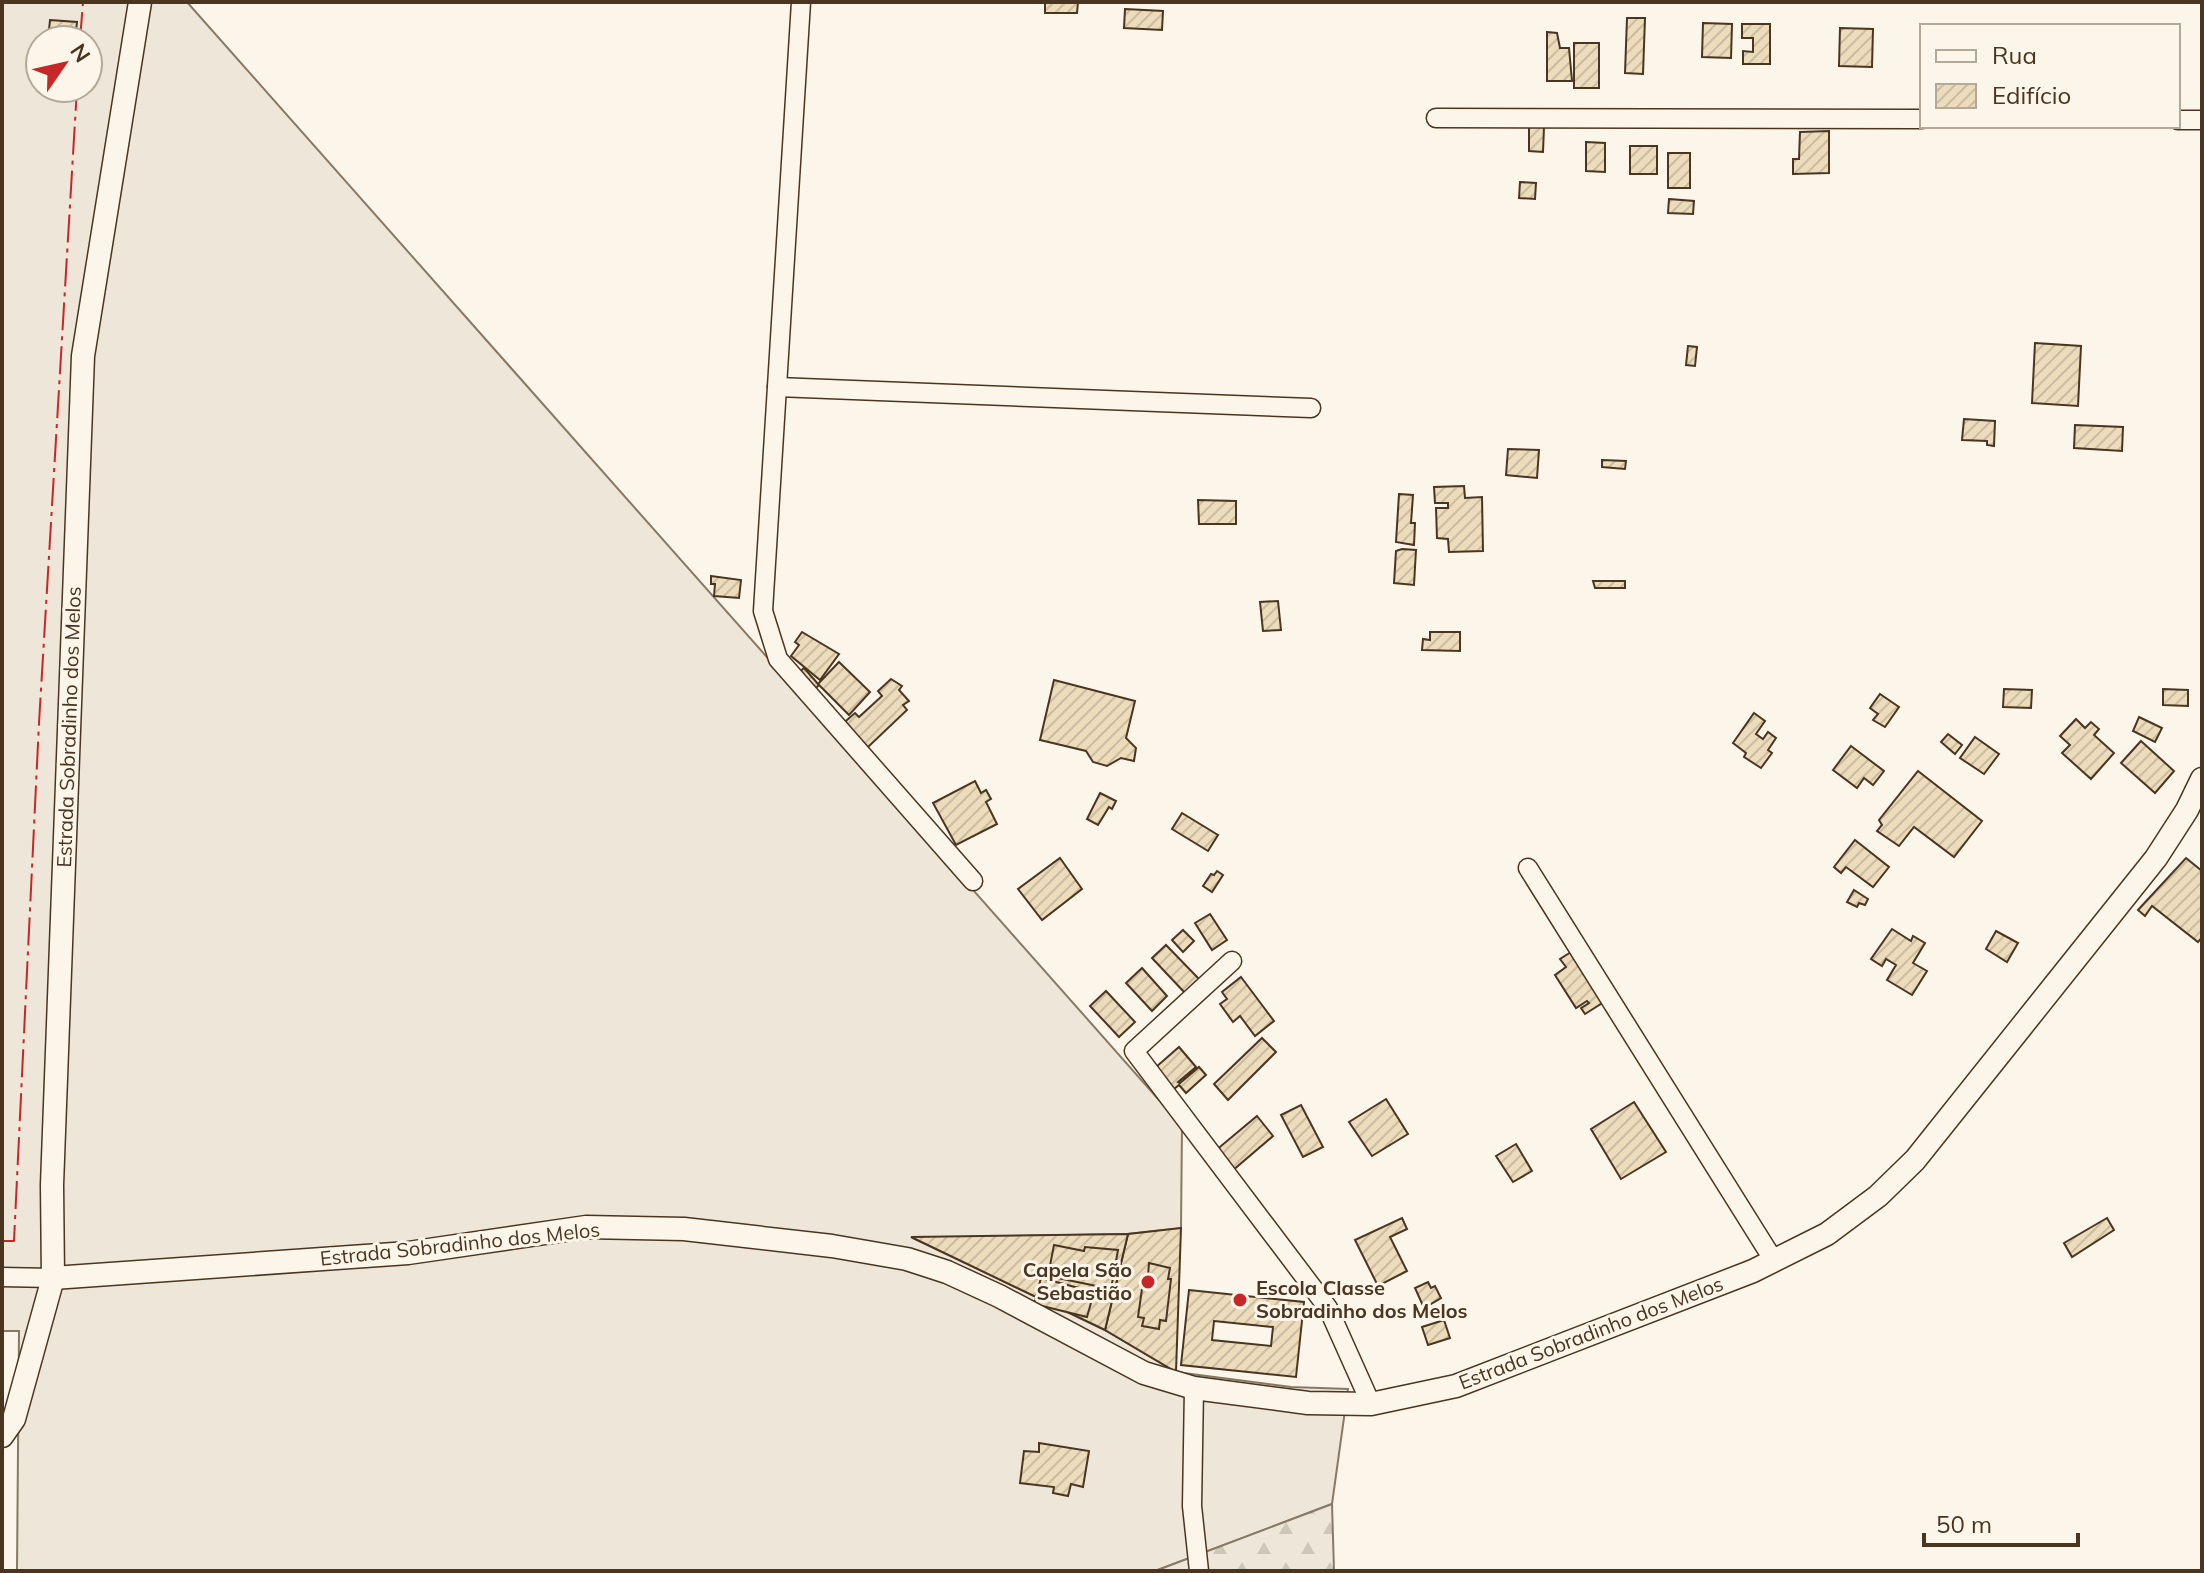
<svg xmlns="http://www.w3.org/2000/svg" width="2204" height="1573" viewBox="0 0 2204 1573" font-family="Mulish,sans-serif">
<defs>
<pattern id="forest-firs" width="22" height="20" patternUnits="userSpaceOnUse" patternTransform="scale(2)"><rect width="22" height="20" fill="#ede6d9"/><path d="M5 1l3.5 6h-7zM16 11l3.5 6h-7z" fill="#cdc6ba"/></pattern>
<pattern id="building-hatch" width="6" height="6" patternUnits="userSpaceOnUse" patternTransform="scale(2)"><rect width="6" height="6" fill="#ecdcbc"/><path d="M-1 1l2-2M0 6l6-6M5 7l2-2" fill="none" stroke="#ccbda1"/></pattern>
</defs>
<rect width="100%" height="100%" fill="#fbf6e9"/>
<path fill="#ede6d9" stroke="#887966" stroke-width="2" fill-rule="evenodd" d="M2 2H187L1182 1126 1181 1228 1128 1234 913 1238 1105 1330 1176 1372 1291 1387 1348 1389 1332 1504 1155 1571H17L19 1331H2ZM40 40H88V88H40Z"/>
<polygon fill="url(#forest-firs)" stroke="#887966" stroke-width="2" points="1332,1504 1334,1571 1155,1571"/>
<g fill="url(#building-hatch)" stroke="#4a3520" stroke-width="2" fill-rule="evenodd">
<polygon points="1045,2 1078,2 1077,13 1045,13"/>
<polygon points="1125,9 1163,11 1162,30 1124,28"/>
<polygon points="1627,18 1645,18 1643,74 1625,73"/>
<polygon points="50,20 77,22 75,40 48,40"/>
<polygon points="1703,23 1732,24 1731,58 1702,57"/>
<polygon points="1742,24 1770,24 1770,64 1743,64 1743,51 1753,52 1753,38 1742,38"/>
<polygon points="1840,28 1873,29 1872,67 1839,66"/>
<polygon points="1547,32 1557,33 1560,48 1569,48 1572,81 1547,81"/>
<rect x="1574" y="43" width="25" height="45"/>
<polygon points="1529,126 1544,127 1543,152 1529,151"/>
<polygon points="1829,131 1829,173 1793,174 1793,159 1799,159 1800,132"/>
<polygon points="1586,142 1605,143 1605,172 1586,171"/>
<rect x="1630" y="146" width="27" height="28"/>
<rect x="1668" y="153" width="22" height="35"/>
<polygon points="1520,182 1536,183 1535,199 1519,198"/>
<polygon points="1669,199 1694,201 1693,214 1668,213"/>
<polygon points="2035,343 2081,346 2078,406 2032,403"/>
<polygon points="1688,346 1697,347 1695,366 1686,365"/>
<polygon points="1964,419 1995,421 1994,446 1987,445 1987,441 1962,440"/>
<polygon points="2075,425 2123,427 2122,451 2074,448"/>
<polygon points="1508,449 1539,450 1537,478 1506,475"/>
<polygon points="1602,460 1626,461 1625,469 1602,467"/>
<polygon points="1464,486 1465,498 1482,497 1483,551 1449,552 1448,539 1437,538 1436,508 1448,508 1448,503 1435,503 1434,487"/>
<polygon points="1399,494 1413,495 1411,523 1415,523 1414,545 1396,542"/>
<polygon points="1198,500 1236,501 1236,524 1199,524"/>
<polygon points="1402,549 1416,550 1414,585 1394,583 1396,551"/>
<polygon points="711,576 741,580 739,598 714,596 715,584 711,584"/>
<polygon points="1593,581 1625,581 1625,588 1595,588"/>
<polygon points="1278,601 1281,630 1263,631 1260,602"/>
<polygon points="802,632 839,654 820,680 791,656 799,645 795,642"/>
<polygon points="1430,632 1460,632 1460,651 1422,650 1423,639 1430,640"/>
<polygon points="839,662 870,692 849,715 819,685 811,693 796,675 804,668 818,684"/>
<polygon points="891,679 902,686 899,690 909,701 903,705 907,710 867,748 840,726 855,713 859,717 882,696 878,691"/>
<polygon points="1054,680 1135,701 1126,738 1136,748 1134,761 1121,758 1107,766 1093,762 1086,751 1040,740"/>
<polygon points="2004,689 2032,690 2031,708 2003,707"/>
<polygon points="2163,689 2188,690 2188,706 2163,705"/>
<polygon points="1880,694 1899,707 1885,727 1873,720 1878,714 1870,708"/>
<polygon points="1754,713 1765,721 1756,734 1763,739 1768,732 1776,738 1768,750 1772,753 1761,768 1744,757 1746,753 1733,743"/>
<polygon points="2139,717 2162,728 2155,742 2133,731"/>
<polygon points="2076,719 2085,728 2091,722 2099,729 2094,735 2114,753 2091,779 2062,753 2070,745 2060,736"/>
<polygon points="1948,734 1962,745 1955,754 1941,742"/>
<polygon points="1975,737 1999,754 1984,774 1960,758"/>
<polygon points="2141,741 2174,771 2155,793 2121,763"/>
<polygon points="1851,746 1884,771 1873,785 1864,778 1857,788 1833,770"/>
<polygon points="1918,771 1982,821 1954,857 1914,827 1899,846 1877,831 1882,825 1879,820"/>
<polygon points="975,781 981,793 986,790 991,799 986,802 997,824 956,845 933,803"/>
<polygon points="1100,793 1116,801 1112,809 1109,807 1098,825 1087,819"/>
<polygon points="1182,813 1218,835 1208,851 1172,829"/>
<polygon points="1855,840 1889,867 1873,887 1846,867 1841,873 1834,867"/>
<polygon points="1060,858 1082,889 1042,920 1018,889"/>
<polygon points="2186,858 2202,871 2202,937 2198,942 2152,906 2145,916 2138,910"/>
<polygon points="1217,871 1223,875 1212,892 1203,886 1211,874 1214,875"/>
<polygon points="1854,890 1868,899 1865,905 1859,903 1857,907 1847,902"/>
<polygon points="1210,914 1227,940 1212,950 1195,923"/>
<polygon points="1892,929 1911,941 1913,936 1925,943 1913,963 1927,971 1912,995 1887,980 1896,965 1886,959 1882,966 1871,959"/>
<polygon points="1183,930 1194,941 1183,952 1172,940"/>
<polygon points="1996,931 2018,943 2007,962 1986,949"/>
<polygon points="1166,945 1199,979 1185,993 1152,958"/>
<polygon points="1571,952 1604,1002 1585,1014 1581,1008 1589,1003 1587,1001 1576,1008 1555,975 1566,967 1560,959"/>
<polygon points="1142,968 1167,996 1152,1011 1126,983"/>
<polygon points="1241,977 1274,1021 1255,1036 1240,1016 1233,1022 1220,1004 1227,999 1222,992"/>
<polygon points="1106,991 1135,1022 1119,1037 1090,1006"/>
<polygon points="1262,1038 1276,1052 1228,1100 1214,1084"/>
<polygon points="1179,1047 1196,1067 1178,1082 1180,1083 1199,1067 1206,1075 1186,1093 1179,1085 1174,1089 1156,1067"/>
<polygon points="1386,1099 1408,1134 1372,1156 1349,1122"/>
<polygon points="1634,1102 1666,1152 1621,1179 1591,1129"/>
<polygon points="1301,1105 1323,1147 1303,1157 1281,1115"/>
<polygon points="1257,1116 1273,1136 1232,1171 1215,1151"/>
<polygon points="1516,1144 1532,1171 1513,1182 1496,1156"/>
<polygon points="1402,1218 1407,1229 1390,1237 1407,1271 1378,1286 1355,1240"/>
<polygon points="2107,1218 2114,1230 2072,1257 2064,1243"/>
<polygon points="1181,1228 1176,1372 1105,1330 1128,1234"/>
<polygon points="1128,1234 1105,1330 911,1237"/>
<polygon points="1054,1245 1084,1251 1085,1247 1118,1250 1111,1289 1048,1276"/>
<polygon points="1149,1263 1170,1268 1168,1279 1171,1279 1166,1321 1160,1320 1159,1329 1142,1326 1144,1318 1138,1317 1144,1275 1148,1276"/>
<polygon points="1041,1278 1094,1292 1087,1317 1034,1304"/>
<polygon points="1428,1282 1431,1288 1435,1286 1441,1298 1424,1308 1415,1288"/>
<path d="M1189 1290 1304 1302 1296 1377 1181 1365ZM1214 1321 1273 1327 1271 1346 1212 1340Z"/>
<polygon points="1444,1320 1450,1338 1428,1345 1422,1327"/>
<polygon points="1039,1443 1089,1451 1083,1487 1071,1484 1068,1496 1053,1493 1054,1487 1020,1483 1024,1451 1039,1452"/>
</g>
<g fill="none" stroke-linecap="round" stroke-linejoin="round">
<g stroke="#4a3520" stroke-width="21">
<g id="minor">
<polyline points="801,2 763,611 778,659 973,881"/>
<polyline points="1436,118 1922,119"/>
<polyline points="2178,120 2202,120"/>
<polyline points="777,387 1311,408"/>
<polyline points="1528,868 1774,1261"/>
<polyline points="1232,961 1134,1051 1328,1308 1371,1404"/>
<polyline points="2,1277 53,1278"/>
<polyline points="1194,1388 1192,1506 1199,1571"/>
</g>
</g>
<g stroke="#4a3520" stroke-width="25">
<g id="tertiary">
<polyline points="53,1278 408,1253 586,1227 684,1229 832,1246 907,1259 947,1272 999,1296 1144,1373 1194,1388 1308,1403 1371,1404 1456,1386 1753,1271 1827,1234 1878,1196 1915,1160 2156,858 2187,810 2202,779"/>
<polyline points="2,1436 14,1419 53,1278 52,1185 83,356 140,2"/>
</g>
</g>
<use href="#minor" stroke="#fbf6e9" stroke-width="18"/>
<use href="#tertiary" stroke="#fbf6e9" stroke-width="22"/>
<g stroke="#c62828" stroke-width="2" stroke-dasharray="28 6 4 6" stroke-linecap="butt">
<polyline points="80,40 83,2"/>
<polyline points="2,1241 14,1241 39,723 77,88"/>
</g>
</g>
<g fill="#c62828" stroke="#fbf6e9" stroke-width="3">
<circle cx="1148" cy="1282" r="8"/>
<circle cx="1240" cy="1300" r="8"/>
</g>
<g text-anchor="middle" stroke-width="6" stroke-linejoin="round" paint-order="stroke">
<g font-size="20" fill="#4a3520" stroke="#fbf6e9">
<text transform="translate(69 727) rotate(-88)" y="7">Estrada Sobradinho dos Melos</text>
<text transform="translate(460 1244) rotate(-6)" y="7">Estrada Sobradinho dos Melos</text>
<text transform="translate(1591 1333) rotate(-21)" y="7">Estrada Sobradinho dos Melos</text>
</g>
<g font-size="20" font-weight="bold" fill="#4a3520" stroke="#fbf6e9" text-anchor="end">
<text x="1132" y="1277">Capela São<tspan x="1132" dy="23">Sebastião</tspan></text>
<text x="1256" y="1295" text-anchor="start">Escola Classe<tspan x="1256" dy="23">Sobradinho dos Melos</tspan></text>
</g>
</g>
<rect width="2204" height="1573" fill="none" stroke="#4a3520" stroke-width="8"/>
<rect x="1920" y="24" width="260" height="104" fill="#fbf6e9" stroke="#b4a999" stroke-width="2"/>
<rect x="1936" y="50" width="40" height="12" fill="#fbf6e9" stroke="#b4a999" stroke-width="2"/>
<text x="1992" y="64" font-size="24" fill="#4a3520">Rua</text>
<rect x="1936" y="84" width="40" height="24" fill="url(#building-hatch)" stroke="#b4a999" stroke-width="2"/>
<text x="1992" y="104" font-size="24" fill="#4a3520">Edifício</text>
<g transform="translate(64 64) rotate(56)"><circle r="38" fill="#fbf6e9" stroke="#b4a999" stroke-width="2"/>
<path d="M0-6L14 30L0 20L-14 30Z" fill="#c62828"/>
<text y="-12" font-size="22" font-weight="bold" text-anchor="middle" fill="#4a3520">N</text>
</g>
<path d="M1924 1533v12h154v-12" fill="none" stroke="#4a3520" stroke-width="4"/>
<text x="1936" y="1533" font-size="24" fill="#4a3520" stroke="#fbf6e9" stroke-width="6" paint-order="stroke">50 m</text>
</svg>
